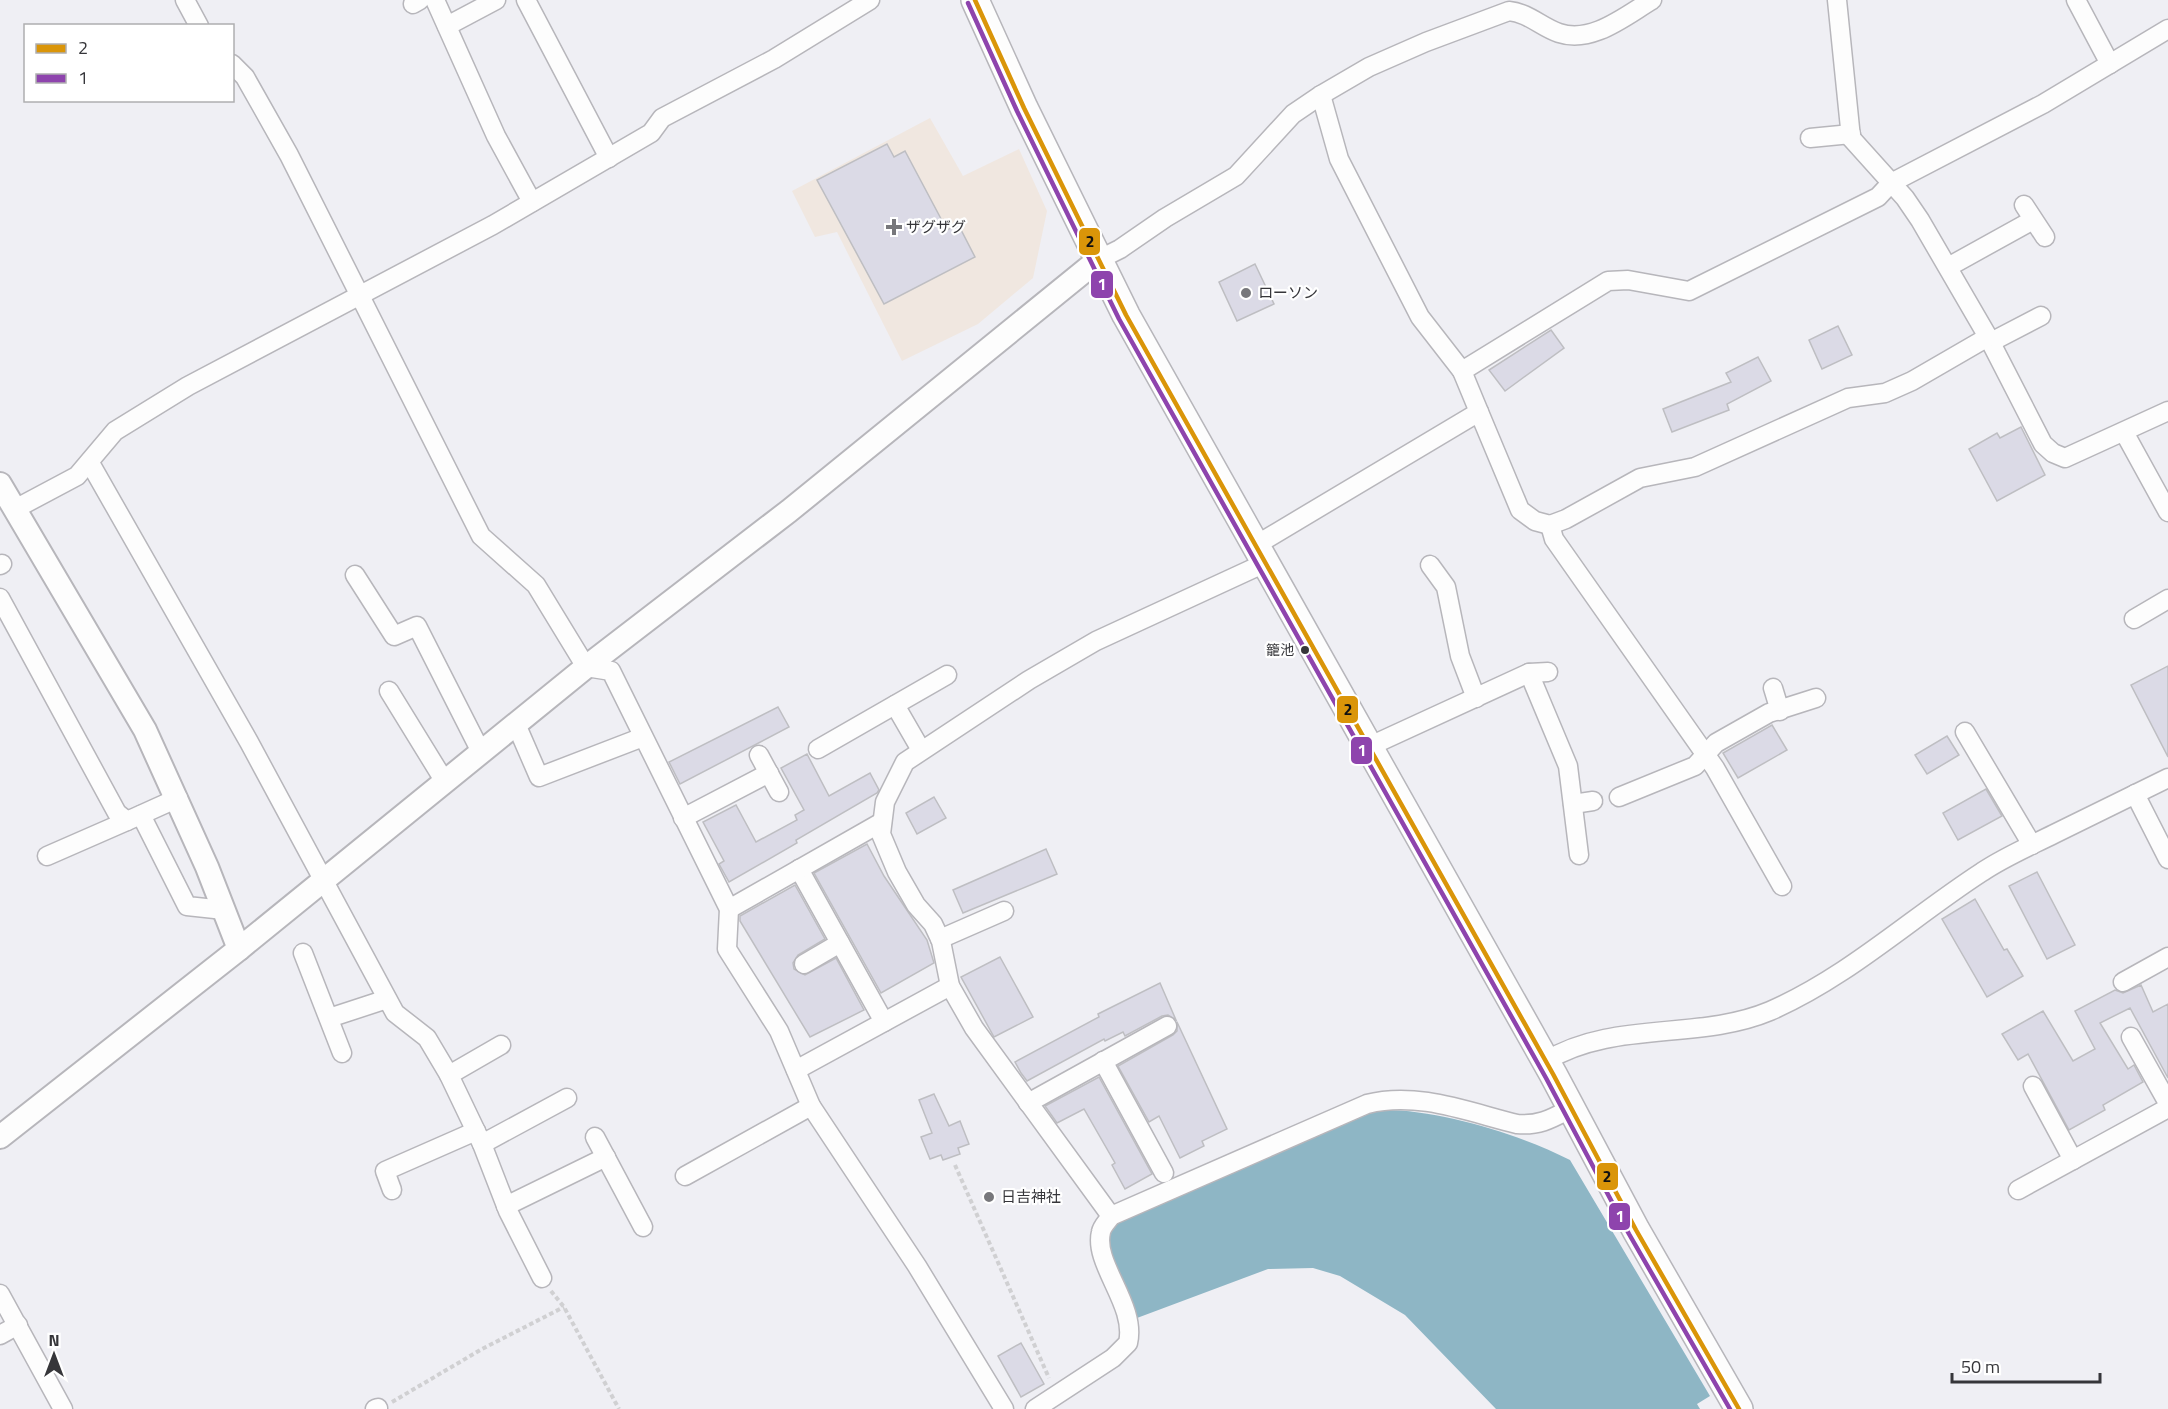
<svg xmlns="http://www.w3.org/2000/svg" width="2168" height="1409" viewBox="0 0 2168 1409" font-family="'Titillium Web','Noto Sans JP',sans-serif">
<rect width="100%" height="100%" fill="#efeff4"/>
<polygon fill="#f0e7e0" points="930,118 963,176 1019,149 1047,211 1033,278 978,324 902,361 837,232 815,237 792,191"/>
<path fill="#8eb6c5" d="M1378 1110C1436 1108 1519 1134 1570 1160L1710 1396 1697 1404 1700 1409H1496L1405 1315 1340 1276 1313 1268 1268 1269 1137 1318 1131 1317 1104 1236 1108 1229 1125 1216Z"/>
<g fill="#dbdae6" stroke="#bebec2" stroke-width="1.5">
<polygon points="887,144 894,157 905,151 947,230 958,224 975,257 884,304 817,180"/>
<polygon points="1255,264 1274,304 1237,321 1219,282"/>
<polygon points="1838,326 1852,355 1822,369 1809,340"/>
<polygon points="1551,330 1564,348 1505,391 1489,370"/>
<polygon points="1758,357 1771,381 1727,404 1729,410 1672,432 1663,409 1731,382 1726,373"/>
<polygon points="2021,427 2045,475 1997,501 1969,449 1997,433 2000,438"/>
<polygon points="2168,666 2168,757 2131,685"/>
<polygon points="778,707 789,727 680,784 669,762"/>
<polygon points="1772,725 1787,750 1738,778 1723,753"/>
<polygon points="1947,736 1959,755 1927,774 1915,755"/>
<polygon points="807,754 829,796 870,773 879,790 877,793 796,840 797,843 729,882 719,864 724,861 703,822 736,805 756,842 797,820 795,815 804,810 781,768"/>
<polygon points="1986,789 2002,816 1958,840 1943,813"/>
<polygon points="934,797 946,818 917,834 906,813"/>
<polygon points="867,844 884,876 927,940 934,963 881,993 814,873"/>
<polygon points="1046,849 1057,874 963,913 953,890"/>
<polygon points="2037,872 2075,945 2047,959 2009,886"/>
<polygon points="795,885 825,939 798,955 793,963 794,969 805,975 836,958 864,1010 810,1037 740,921 740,916"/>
<polygon points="1975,899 2004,950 2007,949 2023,976 1987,997 1942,919"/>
<polygon points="1000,957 1033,1017 994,1037 961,977"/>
<polygon points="1160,983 1176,1020 1168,1015 1162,1016 1125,1036 1123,1032 1105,1041 1104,1039 1027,1081 1021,1073 1015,1062 1099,1017 1098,1014"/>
<polygon points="2141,985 2153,1012 2168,1004 2168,1078 2130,1008 2100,1023 2128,1069 2134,1065 2143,1082 2103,1105 2105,1110 2069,1130 2028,1054 2018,1060 2002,1034 2043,1011 2073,1061 2095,1049 2075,1011 2115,990 2123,993"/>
<polygon points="1177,1022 1227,1129 1202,1141 1204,1146 1180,1158 1159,1116 1149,1122 1118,1066 1173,1035 1177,1031"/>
<polygon points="1099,1077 1152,1174 1125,1189 1112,1165 1115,1163 1084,1109 1057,1123 1045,1106"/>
<polygon points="934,1094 949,1126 960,1121 969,1144 958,1148 960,1154 943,1160 941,1155 930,1159 921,1137 932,1133 919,1100"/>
<polygon points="1021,1343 1044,1384 1021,1397 998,1356"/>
</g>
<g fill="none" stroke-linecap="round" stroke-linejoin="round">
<g stroke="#b7b6bb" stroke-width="21">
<g id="minor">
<polyline points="185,0 199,26"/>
<polyline points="435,0 496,136 532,202"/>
<polyline points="526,0 609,158"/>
<polyline points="1837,0 1851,138 1905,198 1920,220 1988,337 2043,444 2053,453 2065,458 2168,411"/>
<polyline points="2076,0 2110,64"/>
<polyline points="413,4 420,0"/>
<polyline points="447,26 496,0"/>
<polyline points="232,64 245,77 289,155 481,536 536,585 586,667 611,671 729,909 727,949 779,1031 811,1106 917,1266 1004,1409"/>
<polyline points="1321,95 1339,159 1420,317 1462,371 1608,281 1628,280 1689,291 1878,197 1891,183 2043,104 2168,29"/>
<polyline points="1810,138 1851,134"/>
<polyline points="2024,205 2045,237"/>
<path d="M1098 260 1120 249 1165 218 1236 176 1293 114 1321 95 1369 67 1426 42 1509 11C1529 13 1541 27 1559 33 1592 44 1625 16 1652 0"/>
<polyline points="1948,267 2033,220"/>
<polyline points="1991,342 2041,316"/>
<polyline points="1462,371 1479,412"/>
<polyline points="2124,432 2168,512"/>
<polyline points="90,463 249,742 395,1013 427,1038 449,1075 482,1144 508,1211 542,1278"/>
<polyline points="15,509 77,476 115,431 188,386 493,225 651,133 662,118 774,59 870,0"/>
<polyline points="1550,525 1554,539 1715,768 1782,886"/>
<polyline points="1256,545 1479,412 1520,510 1535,521 1550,525 1566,519 1640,478 1695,467 1848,398 1885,393 1912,381 1988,337"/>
<polyline points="0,565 2,564"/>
<polyline points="1430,565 1446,587 1460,656 1476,698"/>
<polyline points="355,575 394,636 417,626 481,752"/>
<polyline points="0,598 117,813 127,821 178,798"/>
<polyline points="2134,619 2168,599"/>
<polyline points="1529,673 1568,766 1579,855"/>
<polyline points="1773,688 1780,711"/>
<polyline points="389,691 445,782"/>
<polyline points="895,705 921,750"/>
<polyline points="516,724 539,777 643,737"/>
<polyline points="1965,732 2032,845"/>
<polyline points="1368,747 1529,673 1548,672"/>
<polyline points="818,749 947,675"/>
<polyline points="759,755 779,792"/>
<polyline points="2135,794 2168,859"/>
<polyline points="1619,797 1695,766 1716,743 1769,713 1816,698"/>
<polyline points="1573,804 1593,801"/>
<polyline points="141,815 187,906 224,910"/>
<polyline points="683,818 769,773"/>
<polyline points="47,856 127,821"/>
<polyline points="799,869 884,1022"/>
<polyline points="729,909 882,822"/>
<polyline points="940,939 1004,911"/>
<polyline points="303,953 342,1053"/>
<polyline points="804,964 840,943"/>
<polyline points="2123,982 2168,957"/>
<polyline points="329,1018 387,999"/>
<polyline points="2131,1037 2168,1103"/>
<polyline points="1103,1061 1164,1173"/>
<path d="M1546 1061C1613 1020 1699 1041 1770 1011 1848 977 1911 918 1982 872 2004 857 2030 846 2054 834 2092 815 2130 797 2168 778"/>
<polyline points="796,1070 950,986"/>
<polyline points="449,1075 501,1045"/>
<polyline points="2033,1086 2073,1160"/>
<polyline points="1028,1103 1167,1026"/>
<polyline points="595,1137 643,1227"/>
<polyline points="482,1144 567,1098"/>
<polyline points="685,1176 811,1106"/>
<polyline points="392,1190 385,1171 476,1131"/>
<polyline points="2018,1190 2168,1108"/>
<polyline points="506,1206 606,1157"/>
<polyline points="1111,1216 974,1028 950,986 941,941 933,924 916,905 897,872 881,834 885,802 905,762 1029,680 1096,641 1265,563"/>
<polyline points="0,1294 63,1409"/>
<polyline points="0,1335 18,1325"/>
<polyline points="375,1409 378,1408"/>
<path d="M1035 1409 1113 1358 1128 1343C1137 1305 1093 1264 1101 1232 1102 1226 1108 1221 1111 1216L1367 1104C1417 1091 1468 1112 1517 1124 1539 1126 1551 1119 1570 1109"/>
</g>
</g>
<g stroke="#b7b6bb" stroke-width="26">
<g id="tertiary">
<polyline points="0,484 145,730 207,867 239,949"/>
<polyline points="0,1137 239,949 586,667 789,511 1098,260"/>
</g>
</g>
<g stroke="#b7b6bb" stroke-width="30">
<polyline id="primary" points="975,0 1024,108 1126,315 1553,1074 1636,1230 1739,1409"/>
</g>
<g stroke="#d0d0d2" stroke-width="4" stroke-dasharray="4.5 3" stroke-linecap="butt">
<polyline points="955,1165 1049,1378"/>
<polyline points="551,1291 564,1307 619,1409"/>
<polyline points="392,1402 482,1349 564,1307"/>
</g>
<use href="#minor" stroke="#fdfdfd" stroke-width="18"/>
<use href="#tertiary" stroke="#fdfdfd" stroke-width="22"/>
<use href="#primary" stroke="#fdfdfd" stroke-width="27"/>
<g stroke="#fff" stroke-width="9">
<polyline id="bus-1" points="975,0 1024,108 1126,315 1553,1074 1636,1230 1739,1409"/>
</g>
<g stroke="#fff" stroke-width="9">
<polyline id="bus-2" points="968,3 1017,111 1119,319 1546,1078 1629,1234 1730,1409"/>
</g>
<use href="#bus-1" stroke="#da9509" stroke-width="4.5"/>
<use href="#bus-2" stroke="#8e44ad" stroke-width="4.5"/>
</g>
<g fill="#77777b" stroke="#fff" stroke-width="2">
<path d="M891 218h6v6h6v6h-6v6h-6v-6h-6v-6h6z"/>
<circle cx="1246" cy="293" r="6"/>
<circle cx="989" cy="1197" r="6"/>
</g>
<circle fill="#36363a" stroke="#fff" stroke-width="2" cx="1305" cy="650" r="5"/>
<g text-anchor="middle" stroke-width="4.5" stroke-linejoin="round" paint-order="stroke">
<g font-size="14" fill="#36363a" stroke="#fff" text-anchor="end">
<text x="1294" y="655">籠池</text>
</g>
<g font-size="15" fill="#36363a" stroke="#fff" text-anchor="start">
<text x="906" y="232">ザグザグ</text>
<text x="1258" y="298">ローソン</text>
<text x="1001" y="1202">日吉神社</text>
</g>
</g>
<g stroke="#fff" stroke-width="2">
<rect x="1078" y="227" width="23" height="29" rx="6" fill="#da9509"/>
<rect x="1090" y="270" width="24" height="29" rx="6" fill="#8e44ad"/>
<rect x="1336" y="695" width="23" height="29" rx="6" fill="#da9509"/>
<rect x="1350" y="736" width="23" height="29" rx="6" fill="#8e44ad"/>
<rect x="1596" y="1162" width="23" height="29" rx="6" fill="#da9509"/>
<rect x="1608" y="1202" width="23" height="29" rx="6" fill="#8e44ad"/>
</g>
<g font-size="16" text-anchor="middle" font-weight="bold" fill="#fff">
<text x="1102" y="290">1</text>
<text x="1362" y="756">1</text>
<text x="1620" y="1222">1</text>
</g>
<g font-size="16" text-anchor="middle" font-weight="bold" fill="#111">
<text x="1090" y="247">2</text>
<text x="1348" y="715">2</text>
<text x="1607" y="1182">2</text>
</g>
<rect x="24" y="24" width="210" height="78" fill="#ffffff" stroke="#afafb0" stroke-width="1.5"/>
<rect x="36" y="44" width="30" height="9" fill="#da9509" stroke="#afafb0" stroke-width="1.5"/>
<text x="78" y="54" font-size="18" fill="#36363a">2</text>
<rect x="36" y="74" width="30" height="9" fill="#8e44ad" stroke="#afafb0" stroke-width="1.5"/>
<text x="78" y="84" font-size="18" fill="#36363a">1</text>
<g transform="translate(54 1355)" stroke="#ffffff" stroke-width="4.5" paint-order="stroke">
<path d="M0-4.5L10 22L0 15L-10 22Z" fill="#36363a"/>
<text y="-9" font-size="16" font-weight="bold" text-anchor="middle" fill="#36363a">N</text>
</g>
<path d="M1952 1373v9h148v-9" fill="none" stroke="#36363a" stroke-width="3"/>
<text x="1961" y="1373" font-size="18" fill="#36363a" stroke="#ffffff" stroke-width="4.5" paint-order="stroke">50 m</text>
</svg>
